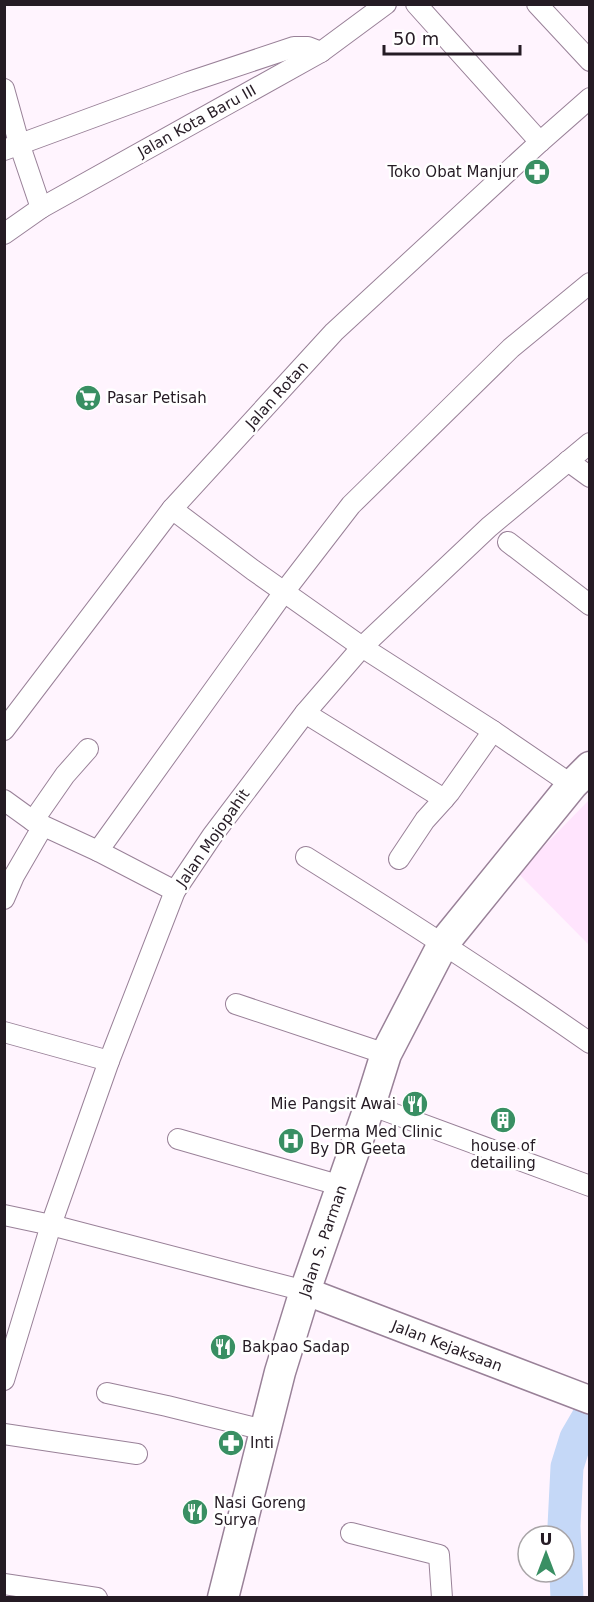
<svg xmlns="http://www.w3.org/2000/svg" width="594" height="1602" viewBox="0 0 594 1602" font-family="'DejaVu Sans',sans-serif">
<rect width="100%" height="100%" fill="#fff4fe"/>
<polygon fill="#ffe4fd" points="589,800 589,945 518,873"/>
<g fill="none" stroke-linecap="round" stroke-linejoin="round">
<polyline stroke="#c5d8f7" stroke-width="33" points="567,1598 564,1526 567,1467 576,1438 590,1414"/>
<g stroke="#998198" stroke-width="22">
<g id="street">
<polyline points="416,4 540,142"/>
<polyline points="537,4 590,61"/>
<polyline points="4,89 19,143 41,208"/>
<polyline points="4,150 189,82 294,47 308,47 321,52"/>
<polyline points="4,234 41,208 321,52 386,4"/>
<polyline points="568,461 590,477"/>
<polyline points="172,509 253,570 362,647 493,731 572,785"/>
<polyline points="508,542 590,605"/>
<polyline points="305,713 444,799 450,792 493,731"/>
<polyline points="4,730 172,509 334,332 540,142 590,98"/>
<polyline points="4,800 33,821 98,851 175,891"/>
<polyline points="33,821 65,775 88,749"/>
<polyline points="98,851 284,592 351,505 511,348 590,283"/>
<path d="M306 857C402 917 497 978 590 1043"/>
<polyline points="399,859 425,820 444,799"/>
<polyline points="4,899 14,876 43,826"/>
<polyline points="236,1004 386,1054"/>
<polyline points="4,1032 109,1061"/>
<polyline points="370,1105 590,1186"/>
<polyline points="178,1139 342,1186"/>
<polyline points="4,1215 51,1225 305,1291"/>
<polyline points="4,1380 51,1225 109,1061 175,891 212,836 305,713 362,647 489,527 590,443"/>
<polyline points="107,1393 167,1406 264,1430"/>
<polyline points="4,1434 137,1454"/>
<polyline points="351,1533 439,1555 442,1598"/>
<polyline points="4,1584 97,1598"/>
</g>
</g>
<g stroke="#998198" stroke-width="30">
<polyline id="secondary" points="305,1291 590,1400"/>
</g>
<g stroke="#998198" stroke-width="33">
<polyline id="primary" points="223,1598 280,1372 305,1291 370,1105 386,1054 443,944 572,785 590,767"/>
</g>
<use href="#street" stroke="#fff" stroke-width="20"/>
<use href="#secondary" stroke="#fff" stroke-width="27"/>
<use href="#primary" stroke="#fff" stroke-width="30"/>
</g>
<defs>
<g id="pharmacy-disc" transform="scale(1.35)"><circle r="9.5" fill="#398f63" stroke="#fff"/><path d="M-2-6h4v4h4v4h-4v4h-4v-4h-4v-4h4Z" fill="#fff"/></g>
<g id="supermarket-disc" transform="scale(1.35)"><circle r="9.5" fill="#398f63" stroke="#fff"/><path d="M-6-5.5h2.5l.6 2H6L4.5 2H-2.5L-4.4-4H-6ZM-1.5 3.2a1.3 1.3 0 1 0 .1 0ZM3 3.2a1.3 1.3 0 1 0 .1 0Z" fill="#fff"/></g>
<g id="restaurant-disc" transform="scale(1.35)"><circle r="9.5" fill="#398f63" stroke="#fff"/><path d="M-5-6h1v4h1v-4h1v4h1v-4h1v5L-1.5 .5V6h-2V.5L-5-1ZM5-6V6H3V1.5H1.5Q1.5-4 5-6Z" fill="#fff"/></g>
<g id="building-disc" transform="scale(1.35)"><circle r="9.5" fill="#398f63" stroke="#fff"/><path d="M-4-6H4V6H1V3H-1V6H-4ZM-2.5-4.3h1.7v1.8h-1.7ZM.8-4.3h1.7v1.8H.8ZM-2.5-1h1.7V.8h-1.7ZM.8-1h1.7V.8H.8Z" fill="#fff"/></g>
<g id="hospital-disc" transform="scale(1.35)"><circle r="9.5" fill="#398f63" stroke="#fff"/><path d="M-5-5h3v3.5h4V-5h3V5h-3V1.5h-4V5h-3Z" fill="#fff"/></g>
</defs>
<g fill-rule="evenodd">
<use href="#pharmacy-disc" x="537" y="172"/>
<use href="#supermarket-disc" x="88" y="398"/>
<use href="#restaurant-disc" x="415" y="1104"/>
<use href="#building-disc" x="503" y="1120"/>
<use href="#hospital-disc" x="291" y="1141"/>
<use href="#restaurant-disc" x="223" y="1347"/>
<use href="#pharmacy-disc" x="231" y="1443"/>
<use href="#restaurant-disc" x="195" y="1512"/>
</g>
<g text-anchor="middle" stroke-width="5" stroke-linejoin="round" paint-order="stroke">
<g font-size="15" fill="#251b24" stroke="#fff">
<text transform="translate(197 121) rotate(-29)" y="5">Jalan Kota Baru III</text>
<text transform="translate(277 395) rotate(-48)" y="5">Jalan Rotan</text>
<text transform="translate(213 838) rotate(-55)" y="5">Jalan Mojopahit</text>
<text transform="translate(323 1241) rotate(-71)" y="5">Jalan S. Parman</text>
<text transform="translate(447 1346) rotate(21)" y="5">Jalan Kejaksaan</text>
</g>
<g font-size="15" fill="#251b24" stroke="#fff" text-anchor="start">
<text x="518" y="177" text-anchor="end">Toko Obat Manjur</text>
<text x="107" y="403">Pasar Petisah</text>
<text x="396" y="1109" text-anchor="end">Mie Pangsit Awai</text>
<text x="310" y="1137">Derma Med Clinic<tspan x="310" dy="17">By DR Geeta</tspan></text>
<text x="503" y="1151" text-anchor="middle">house of<tspan x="503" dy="17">detailing</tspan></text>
<text x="242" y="1352">Bakpao Sadap</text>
<text x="250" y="1448">Inti</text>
<text x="214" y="1508">Nasi Goreng<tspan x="214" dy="17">Surya</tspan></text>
</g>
</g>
<rect width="594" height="1602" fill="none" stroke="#251b24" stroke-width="12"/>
<g transform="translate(546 1554)"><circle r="28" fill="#ffffff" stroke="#a8a4a7" stroke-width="1.5"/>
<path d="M0-4.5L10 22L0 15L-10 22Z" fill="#398f63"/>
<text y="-9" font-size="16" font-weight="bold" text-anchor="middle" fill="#251b24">U</text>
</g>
<path d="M384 45v9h136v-9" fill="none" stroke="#251b24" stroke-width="3"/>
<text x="393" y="45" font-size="18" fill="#251b24" stroke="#ffffff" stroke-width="4.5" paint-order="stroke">50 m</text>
</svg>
